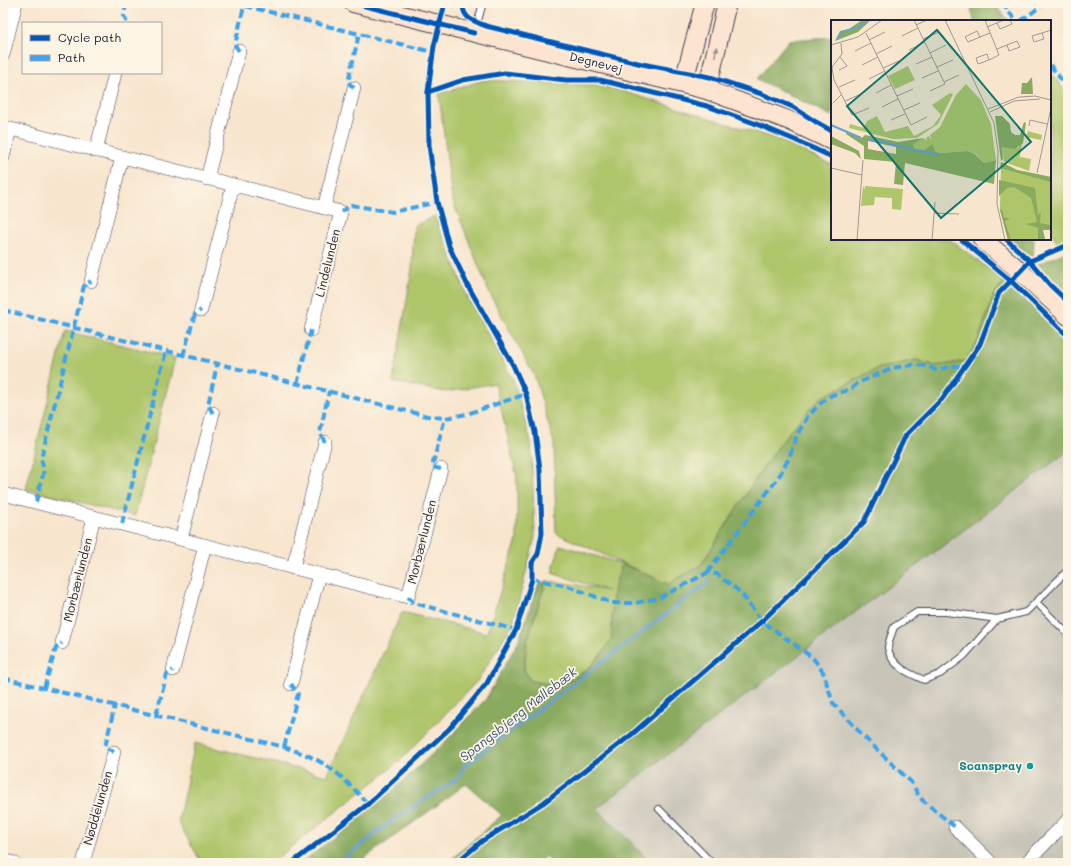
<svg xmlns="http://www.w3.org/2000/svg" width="1071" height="866" viewBox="0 0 1071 866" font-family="Mali,sans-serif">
<rect width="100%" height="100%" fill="#fcf5e5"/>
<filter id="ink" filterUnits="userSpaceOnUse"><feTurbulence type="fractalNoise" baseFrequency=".025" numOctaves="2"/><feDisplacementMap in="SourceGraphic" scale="8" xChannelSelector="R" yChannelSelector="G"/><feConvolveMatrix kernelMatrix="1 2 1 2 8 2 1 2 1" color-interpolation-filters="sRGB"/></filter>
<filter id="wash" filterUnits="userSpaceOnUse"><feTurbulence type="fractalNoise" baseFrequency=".012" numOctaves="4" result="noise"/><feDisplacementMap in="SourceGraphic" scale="16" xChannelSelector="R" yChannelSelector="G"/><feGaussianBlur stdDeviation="0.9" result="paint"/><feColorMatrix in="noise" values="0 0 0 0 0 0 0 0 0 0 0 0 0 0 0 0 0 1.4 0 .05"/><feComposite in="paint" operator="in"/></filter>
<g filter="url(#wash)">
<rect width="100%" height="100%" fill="#f8e5ce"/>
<polygon fill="#c8c4b8" points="1068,451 1068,863 651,863 597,808"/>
<g fill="#aec56a" stroke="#687452">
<polygon points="1050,72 1068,94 1068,242 1059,246 1050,229"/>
<polygon points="484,80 585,85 602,85 780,140 832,165 832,239 949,239 1005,281 994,295 978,341 966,361 935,366 916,360 876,369 819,399 794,426 762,469 701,565 668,584 556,533 554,443 535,377 489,292 452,199 439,94"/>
<polygon points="435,216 468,298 513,380 531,442 535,537 513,623 478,680 400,761 271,863 202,863 178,822 195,743 327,776 402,612 487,633 517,540 517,477 495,383 446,392 393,382 412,269 414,226"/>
<polygon points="65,331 175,358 135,516 26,489"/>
<polygon points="560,545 622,564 613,592 612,640 603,652 587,670 559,686 531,681 524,670 527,641 546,581 573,584 608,591 552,573"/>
</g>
<g fill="#8aaa5e" stroke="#56664c">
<polygon points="970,3 994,3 1009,21 974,21"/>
<polygon points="832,37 832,116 757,79 789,40"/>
<polygon points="1007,239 1034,239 1033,258"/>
<polygon points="1068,251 1068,294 1038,264"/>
<polygon points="1005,281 1068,342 1068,451 597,808 651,863 553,863 546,856 538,863 447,863 502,815 466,784 358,863 301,863 381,801 442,745 486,699 518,642 538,585 546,581 527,641 524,670 531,681 559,686 587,670 603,652 611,640 613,592 622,564 668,584 701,565 762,469 794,426 819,399 876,369 916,360 936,366 966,361 978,341 994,295"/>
</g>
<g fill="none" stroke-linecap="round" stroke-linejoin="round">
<polyline stroke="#65a0d5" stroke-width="3" points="338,863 392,821 458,778 464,766 710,581"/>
</g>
</g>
<g filter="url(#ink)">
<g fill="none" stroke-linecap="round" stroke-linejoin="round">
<g stroke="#423f51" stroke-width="8">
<g id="lane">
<polyline points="475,31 483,3"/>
<polyline points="1068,570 1036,602 1068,634"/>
<path d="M997 619 964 656 940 674 924 680C910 674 891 666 888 648 888 642 892 633 894 627L917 612H946L997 619 1026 612 1036 602"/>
<polyline points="659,809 712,863"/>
</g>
</g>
<g stroke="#423f51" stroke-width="14">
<g id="street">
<polyline points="3,55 16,3"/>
<polyline points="3,127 341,212 311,330"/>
<polyline points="96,151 115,73"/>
<polyline points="3,157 10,129"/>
<polyline points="207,179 239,51"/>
<polyline points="324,208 354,88"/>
<polyline points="91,281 122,157"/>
<polyline points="201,310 233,185"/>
<polyline points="3,494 408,597 441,469"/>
<polyline points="181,539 213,413"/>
<polyline points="293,568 325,442"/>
<polyline points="62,643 94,517"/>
<polyline points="173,670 205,545"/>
<polyline points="291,684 319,574"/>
<polyline points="955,827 991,863"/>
<polyline points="3,860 14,863"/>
<polyline points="83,863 114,752"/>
<polyline points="1026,863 1068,820"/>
</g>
</g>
<g stroke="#423f51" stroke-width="20">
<g id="secondary">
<polyline points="353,3 707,90 788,120 832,141"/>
<polyline points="683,84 705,3"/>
<polyline points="707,90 727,3"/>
<polyline points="982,239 1020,271 1068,316"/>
</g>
</g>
<use href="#lane" stroke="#fff" stroke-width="6"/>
<use href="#street" stroke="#fff" stroke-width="13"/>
<use href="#secondary" stroke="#fde4d1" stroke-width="18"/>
<g stroke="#3ea2ec" stroke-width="4" stroke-dasharray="8 4" stroke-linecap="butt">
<polyline points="126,3 124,16 127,23"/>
<polyline points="233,3 433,52"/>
<polyline points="1002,3 1016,21"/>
<polyline points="1021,21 1045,3"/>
<polyline points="239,51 235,45 244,6"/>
<polyline points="1050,65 1068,88"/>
<polyline points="354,88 348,82 359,34"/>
<polyline points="341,212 351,205 393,212 437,202"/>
<polyline points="3,310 427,416 445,418 467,414 526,394"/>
<polyline points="183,356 195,314 201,310"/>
<polyline points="297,384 311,330"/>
<polyline points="213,413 208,405 217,365"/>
<polyline points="325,442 320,433 329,391"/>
<polyline points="441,469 432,467 445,418"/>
<polyline points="36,502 44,470 41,459 84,286 91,281"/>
<polyline points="122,524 166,351"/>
<polyline points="707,573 778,478 789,458 797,435 808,416 821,403 832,395 851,389 858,383 892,368 912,365 928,366 935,370 955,366 965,366"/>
<polyline points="532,579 568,586 612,603 635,603 659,598 707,573 717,574 740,592 762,621 813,658 823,672 833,703 867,740 911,782 920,798 955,827"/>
<polyline points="408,597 414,603 516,630"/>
<path d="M3 678 284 747C299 752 314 757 327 766 342 776 355 790 368 804"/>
<polyline points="44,688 56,648 62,643"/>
<polyline points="156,715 167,674 173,670"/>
<polyline points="284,747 298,694 291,684"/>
<polyline points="114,752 105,747 115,705"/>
</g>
<g stroke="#fcf5e5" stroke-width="8">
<g id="cycleway">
<polyline points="353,3 474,33"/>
<path d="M463 3C462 19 474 21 486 26L642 64 710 77 762 94 793 107 816 122 832 131"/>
<polyline points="428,92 463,80 505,73 566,80 600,80 707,106 754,123 795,140 832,157"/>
<polyline points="961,239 1011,281 1068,336"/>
<polyline points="1006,239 1030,261 1050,285 1068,302"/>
<polyline points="292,863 368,804 449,729 487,683 516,630 532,579 532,563 538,554 542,533 540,469 535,432 526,394 513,365 467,284 449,246 437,202 429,145 428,92 434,46 445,3"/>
<polyline points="456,863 482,841 543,803 631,735 762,621 864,522 906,435 942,399 980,344 999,293 1030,261 1068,245"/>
</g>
</g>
<use href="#cycleway" stroke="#0057b8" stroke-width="5"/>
</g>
<defs><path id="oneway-solid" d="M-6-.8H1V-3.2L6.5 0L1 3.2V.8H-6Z"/></defs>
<use fill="#9a8d8e" href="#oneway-solid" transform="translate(716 52) rotate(-77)"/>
</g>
<circle fill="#0f9aa8" stroke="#fcf5e5" stroke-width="1.5" cx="1030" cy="766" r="4"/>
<g text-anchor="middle" stroke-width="3.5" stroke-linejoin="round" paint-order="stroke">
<g font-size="12" fill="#22223b" stroke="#fcf5e5">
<text transform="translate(596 63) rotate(14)" y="4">Degnevej</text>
<text transform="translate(328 263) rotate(-76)" y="4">Lindelunden</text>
<text transform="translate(422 542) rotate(-76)" y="4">Morbærlunden</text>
<text transform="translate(78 580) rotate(-76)" y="4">Morbærlunden</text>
<text transform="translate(98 808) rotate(-74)" y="4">Nøddelunden</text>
</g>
<g font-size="12" font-weight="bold" fill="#0d838f" stroke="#fcf5e5" text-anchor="end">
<text x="1022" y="770">Scanspray</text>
</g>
<g font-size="13" font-style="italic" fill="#3d5479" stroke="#fcf5e5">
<text transform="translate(518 714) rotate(-38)" y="5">Spangsbjerg Møllebæk</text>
</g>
</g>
<g transform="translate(831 20)">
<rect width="220" height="220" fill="#f8e5ce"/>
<path d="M77 46 84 60 64 69 57 56ZM135 64 150 80 160 104 165 140 153 143 145 134 136 131 109 133 104 131 102 125 93 130 84 129 82 124 85 121 93 118 96 121 95 118 98 116 101 121 99 115 109 107 125 75ZM119 73 122 74 107 104 86 118 62 119 18 108 19 104 33 108 36 101 46 96 54 112 77 106 83 116 102 106 110 95 101 85ZM197 111 211 115 210 120 195 117ZM189 122 191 123 188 142 189 137 200 139 198 151 173 142 171 127 187 128ZM170 142 186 150 220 157V207L208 205 210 220H177L169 189ZM32 166 34 169V166L72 169 70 190 61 189V178L44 177 43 185 30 186Z" fill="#aec56a"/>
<path d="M31 0H40L27 12 4 21 9 11 18 9ZM201 57 202 74H190L191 63H196ZM164 96H171L179 104 180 112 184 115H189L193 102 195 103 192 123 184 129 171 127 172 139 170 141ZM16 111 31 118 34 115 67 122 92 118 82 124 84 129 93 130 102 124 104 131 109 133 136 131 144 134 153 143 165 140 163 164 74 143 72 165 63 164 65 142 33 139V126L15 114ZM37 121 65 127V134L37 129ZM0 116 28 131 30 139 24 133 0 124ZM170 142 186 150 220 157V162L169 148ZM168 160 204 168 207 195 210 192 209 203 219 205 220 200V210H212L214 219 207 220V208L195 204 206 202 200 178 183 167 176 168 168 176ZM171 189 173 197 179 199 174 201 180 220H177L169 190Z" fill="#8aaa5e" fill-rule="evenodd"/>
<path fill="none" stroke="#65a0d5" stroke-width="2" d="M6 19 11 12 30 6 35 0M0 105 30 118M36 119 108 135"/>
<path fill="none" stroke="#a29793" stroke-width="1" d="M83 0 114 64 99 71M114 0 163 103 167 131 166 184 174 220M154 0 168 35 158 40 147 44 145 38 156 34 158 40M166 3 169 9 181 4 179 0M85 5 96 0M156 7 173 0M35 13 80 105 96 97M211 13 213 19 203 22 201 16 211 13 220 10M71 16 87 8M149 17 146 11 134 17 137 22 159 13M92 19 108 12M38 20 54 12M10 23 11 34 1 47 3 60 21 95 38 88M0 25 27 17 51 0M166 29 176 25 178 31 189 27 186 21 176 25M78 30 94 22M24 31 40 23M99 33 115 25M45 34 61 26M85 44 101 37M31 45 47 37M106 47 122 40M52 48 68 41M8 50 16 46 9 37M91 58 107 51M38 59 54 51M113 62 128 55M8 67 24 60M45 73 60 65M66 76 82 69M14 81 30 74M2 83 11 74M51 87 67 79M157 89 188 77 204 76 220 80M73 90 89 83M159 92 183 81 209 79M60 100 74 94M198 106 199 100 216 104M0 148 31 155M206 153 220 88M103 193 128 194M26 220 32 140M101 220 104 182"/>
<path fill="#0f766e" fill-opacity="0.15" stroke="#0f766e" stroke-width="2" d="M106 10 200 122 110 198 16 86Z"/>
<rect width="220" height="220" fill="none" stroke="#22223b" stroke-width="2"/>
</g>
<rect width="1071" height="866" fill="none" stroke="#fcf5e5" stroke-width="16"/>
<rect x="22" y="22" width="140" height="52" fill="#fcf5e5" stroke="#a5a1a1"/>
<rect x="30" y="35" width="20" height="6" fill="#0057b8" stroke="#a5a1a1"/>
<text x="58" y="42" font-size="12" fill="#22223b">Cycle path</text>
<rect x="30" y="55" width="20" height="6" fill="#3ea2ec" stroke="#a5a1a1"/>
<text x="58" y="62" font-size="12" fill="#22223b">Path</text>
</svg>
